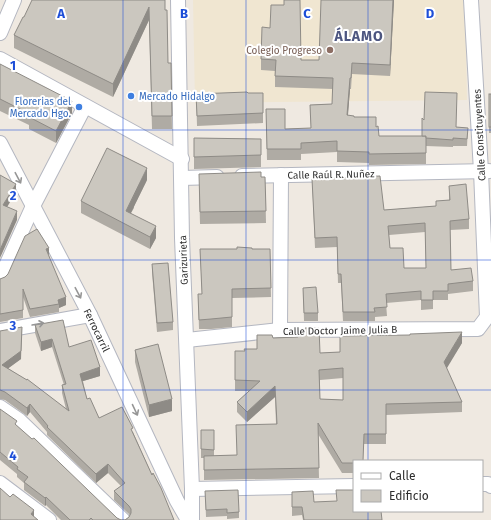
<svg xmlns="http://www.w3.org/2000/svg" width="491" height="520" viewBox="0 0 491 520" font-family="'Fira Sans',sans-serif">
<rect width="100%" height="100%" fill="#efe9e1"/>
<polygon fill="#f0e6d1" points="193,0 465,0 467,100 195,103"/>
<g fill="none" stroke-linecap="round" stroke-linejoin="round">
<g stroke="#b4b7c1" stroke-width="16">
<g id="street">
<polyline points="178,0 182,238 192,489 192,520"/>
<polyline points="0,33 14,0"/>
<polyline points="0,59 182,159"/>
<polyline points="0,143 90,315 177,501 188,520"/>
<polyline points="242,176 489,171"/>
<polyline points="182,178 217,177"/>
<polyline points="0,279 33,206 85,106"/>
<polyline points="280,330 281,175"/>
<polyline points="0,331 90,315"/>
<polyline points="187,340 280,330 478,329 487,317 481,171 471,0"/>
<polyline points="0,407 19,420 123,520"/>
<polyline points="0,483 49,520"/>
<polyline points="482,484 488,484 491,486"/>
<polyline points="192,489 354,486"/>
</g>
</g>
<use href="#street" stroke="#fff" stroke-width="14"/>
</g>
<g fill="#afaba4" fill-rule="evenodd">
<polygon points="394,0 390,76 352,74 351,89 350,89 348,115 376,127 379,136 422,136 424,120 456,127 468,128 467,146 453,146 453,147 426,146 426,164 369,165 369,163 337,162 337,152 301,154 301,160 267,160 266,120 285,129 311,128 310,105 332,104 333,89 275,87 275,71 261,70 261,59 270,28 284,5 301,60 319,60"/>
<polygon points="165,10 168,63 171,63 172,129 152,129 149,20 113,97 14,48 14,35 24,17"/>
<polygon points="0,64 72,113 56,143 29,129 29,125 0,111"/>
<polygon points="248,93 263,113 263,123 197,126 196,94"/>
<rect x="489" y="94" width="2" height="39"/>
<polygon points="194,138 261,139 261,167 194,169"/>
<polygon points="261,177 265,177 266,223 200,224 199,186"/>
<path d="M312 179 384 210 436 206 449 200V186L469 219V229L450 230 451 270 473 281V291L448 294V300H433V309L421 310V300L386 303 387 316 375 317V321H343L341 283H338L337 247 315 248ZM425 232 426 268H404L390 248 389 235Z"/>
<polygon points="147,180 134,206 134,208 131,213 156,238 150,249 81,213 81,201"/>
<polygon points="200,249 270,249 271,297 232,298 232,327 211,329 199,329 198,294 202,294"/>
<polygon points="49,256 66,305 59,308 59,312 30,317 23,297 23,318 0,322 0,279 5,277"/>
<polygon points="152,264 173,322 173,330 157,332 152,272"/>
<polygon points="303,288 318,313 318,321 304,321"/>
<polygon points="35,325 69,347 100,376 83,381 87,399 99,418 133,432 152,475 174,520 61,520 46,505 45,506 24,490 24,483 17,477 17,474 0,460 0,409 17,426 117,518 121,520 125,520 129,517 130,516 129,514 114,500 114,491 121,486 108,473 96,483 47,435 47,432 30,412 27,416 5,400 0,399 0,331 21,359 8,368 66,409 62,393 62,385 64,385 52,347 41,351 35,333"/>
<path d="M305 328 320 353 340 352V336L462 343 446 368 462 402V412L386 415V444H364L354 461V473H342L318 434 319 478 204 480V458H201V430H214V456L237 455 276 424 275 397 247 422 237 412V402L249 391H235V351H245L257 349 273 338 298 337 305 333ZM343 378V400L320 399V380Z"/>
<polygon points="135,350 172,411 149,417 135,362"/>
<polygon points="205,491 239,512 239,518 227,519 227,516 206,517"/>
<polygon points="292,492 314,502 382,520 303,520 302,515 292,516"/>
</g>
<g fill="#8e8b86">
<polygon points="393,0 394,0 390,76 390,65"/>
<polygon points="149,7 149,20 113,97 113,84"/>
<polygon points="350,78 350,89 347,126 347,115"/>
<polygon points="72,101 72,113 56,143 56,131"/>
<polygon points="147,168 147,180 126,223 126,211"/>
<polygon points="16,184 16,192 3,214 3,205"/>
<polygon points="17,211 17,220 0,258 0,250"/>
<polygon points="156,226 156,238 150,249 150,237"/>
<polygon points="49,248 49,256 46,249"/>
<polygon points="66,297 66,305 59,308 59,304 58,300"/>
<polygon points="22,327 21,359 2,373 2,365"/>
<polygon points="462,332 462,343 444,373 444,362"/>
<polygon points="52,339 52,347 41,351 41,342"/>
<polygon points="100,367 100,376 80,382 80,374"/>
<polygon points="275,386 275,397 247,422 247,412"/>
<polygon points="172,399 172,411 149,417 149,405"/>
<polygon points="30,404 30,412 27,416 27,408"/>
<polygon points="108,464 108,473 96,483 96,474"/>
<polygon points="46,497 46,505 45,506 45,498"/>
<polygon points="34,510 34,519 31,514"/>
</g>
<g fill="#cbc7bf" stroke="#8e8b86" fill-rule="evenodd">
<polygon points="32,0 165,0 165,10 167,10 168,63 171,63 172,116 152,116 149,7 113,84 14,35 23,17 24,17"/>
<polygon points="284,0 300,0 301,60 319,60 321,0 393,0 390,65 352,63 351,78 350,78 347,115 354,116 354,117 376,117 376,127 378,126 379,136 426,136 426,153 369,154 369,152 337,151 337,141 301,143 301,149 267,149 266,109 285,109 285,129 311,128 310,105 332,104 333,78 275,76 276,60 261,59 262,27 270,28 271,5 284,5"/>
<polygon points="0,64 72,101 56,131 29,117 30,114 0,99"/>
<polygon points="247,92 248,93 263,93 263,113 197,116 196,94"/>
<polygon points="425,92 457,93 456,127 468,128 467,139 453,138 453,140 426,138 426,136 422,136 422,118 424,120"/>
<rect x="489" y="94" width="2" height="33"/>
<polygon points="194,138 261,139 261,155 194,157"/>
<polygon points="107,148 147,168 126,211 156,226 150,237 81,201"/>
<polygon points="261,172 261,177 265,177 266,211 200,212 199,174"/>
<polygon points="0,175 16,184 3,205 17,211 0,250"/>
<path d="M380 176 384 210 436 206V201L450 200 449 186 466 184 469 219 450 221 451 270 471 268 473 281 448 284V291H433V300H421V291L386 294 387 307 374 308 375 312H343L341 274H338L337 237 315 238 312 179ZM425 223 426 268H404L403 248H390L388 226Z"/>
<polygon points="37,229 49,248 46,249 66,297 58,300 59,304 30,309 23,289 23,310 0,314 0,279 5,277 8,274 25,236"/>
<polygon points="237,247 252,248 252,249 270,249 271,288 232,289 232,317 211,319 199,320 198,294 202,294 200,249 237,249"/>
<polygon points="168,263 173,322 157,323 152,264"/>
<polygon points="316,287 318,313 304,313 303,288"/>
<polygon points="63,320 69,347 91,340 100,367 80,374 87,399 90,398 99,418 122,407 133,428 131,429 152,475 153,473 161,488 174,520 93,520 91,518 89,520 70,520 46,497 45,498 24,482 28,477 17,469 18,467 0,452 0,409 17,421 15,424 32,439 34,438 117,518 121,520 125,520 129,517 131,513 131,509 129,506 114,491 125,483 108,464 96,474 47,427 48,426 30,404 27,408 5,392 0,390 0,331 22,327 21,351 2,365 27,380 27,379 69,411 62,385 66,384 52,339 41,342 35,325"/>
<path d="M305 328H319L320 353 340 352V336L410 335V334L462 332 444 362 462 402 386 404V434H364L363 461H354V463H342L318 423 319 468 204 470V456L237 455 236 425 277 424 275 386 247 412 237 402 260 381 235 380V351H245L244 349H257V335H272L273 338 298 337V333H306ZM343 368V400L320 399 319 370Z"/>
<polygon points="158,344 172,399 149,405 135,350"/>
<polygon points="201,430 214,430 214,450 201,449"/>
<polygon points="0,488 10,497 13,494 34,510 31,514 38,520 0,520"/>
<polygon points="238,490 239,512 227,513 227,509 206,510 205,491"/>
<polygon points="336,490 354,490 354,511 381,511 382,520 304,520 302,507 292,507 292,492 313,491 314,502 337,501"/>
</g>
<defs><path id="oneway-shaft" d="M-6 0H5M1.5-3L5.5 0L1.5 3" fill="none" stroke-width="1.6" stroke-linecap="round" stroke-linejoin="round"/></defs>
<g stroke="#969696">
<use href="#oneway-shaft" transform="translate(18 178) rotate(62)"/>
<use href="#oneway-shaft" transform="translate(78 293) rotate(62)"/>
<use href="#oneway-shaft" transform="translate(38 324) rotate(-10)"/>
<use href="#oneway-shaft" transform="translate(135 410) rotate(65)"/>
</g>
<path fill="none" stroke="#1d4ed8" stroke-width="1" stroke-opacity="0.55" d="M123 0V520M246 0V520M368 0V461M0 130H491M0 260H491M0 390H491M368 511V520"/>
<circle fill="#8d6e63" stroke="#fff" stroke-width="1.5" cx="330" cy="50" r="4"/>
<g fill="#3f7fe0" stroke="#fff" stroke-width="1.5">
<circle cx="131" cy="96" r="4"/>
<circle cx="79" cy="107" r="4"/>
</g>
<g text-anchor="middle" stroke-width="4" stroke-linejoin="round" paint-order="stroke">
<g font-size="10" fill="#785e54" stroke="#fff" text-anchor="end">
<text x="322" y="54">Colegio Progreso</text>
</g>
<g font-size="10" fill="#366cbe" stroke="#fff" text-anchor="start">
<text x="139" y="100">Mercado Hidalgo</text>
<text x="71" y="105" text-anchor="end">Florerias del<tspan x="71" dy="12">Mercado Hgo.</tspan></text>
</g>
<g font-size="10" fill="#2e2e2e" stroke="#fff">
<text transform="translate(479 135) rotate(-93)" y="4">Calle Constituyentes</text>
<text transform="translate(331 174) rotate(-1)" y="4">Calle Raúl R. Nuñez</text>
<text transform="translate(183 260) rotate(-92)" y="4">Garizurieta</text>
<text transform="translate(97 330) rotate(64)" y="4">Ferrocarril</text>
<text transform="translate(340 330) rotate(-1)" y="4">Calle Doctor Jaime Julia B</text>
</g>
<g font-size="14" font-weight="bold" letter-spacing="1" fill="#4d5680" stroke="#fff">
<text x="359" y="41">ÁLAMO</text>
</g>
</g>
<g font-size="13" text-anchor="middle" font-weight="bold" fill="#1d4ed8" stroke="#fff" stroke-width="4" stroke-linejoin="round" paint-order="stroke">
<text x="61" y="18">A</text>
<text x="184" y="18">B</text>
<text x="307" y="18">C</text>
<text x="430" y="18">D</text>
<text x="13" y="70">1</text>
<text x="13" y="200">2</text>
<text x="13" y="330">3</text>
<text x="13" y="460">4</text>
</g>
<rect x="353" y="460" width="130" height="52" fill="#ffffff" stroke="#ababab"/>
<rect x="361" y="473" width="20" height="6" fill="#ffffff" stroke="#ababab"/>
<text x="389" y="480" font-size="12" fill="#2e2e2e">Calle</text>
<rect x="361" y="490" width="20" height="12" fill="#cbc7bf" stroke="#ababab"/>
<text x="389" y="500" font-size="12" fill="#2e2e2e">Edificio</text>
</svg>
